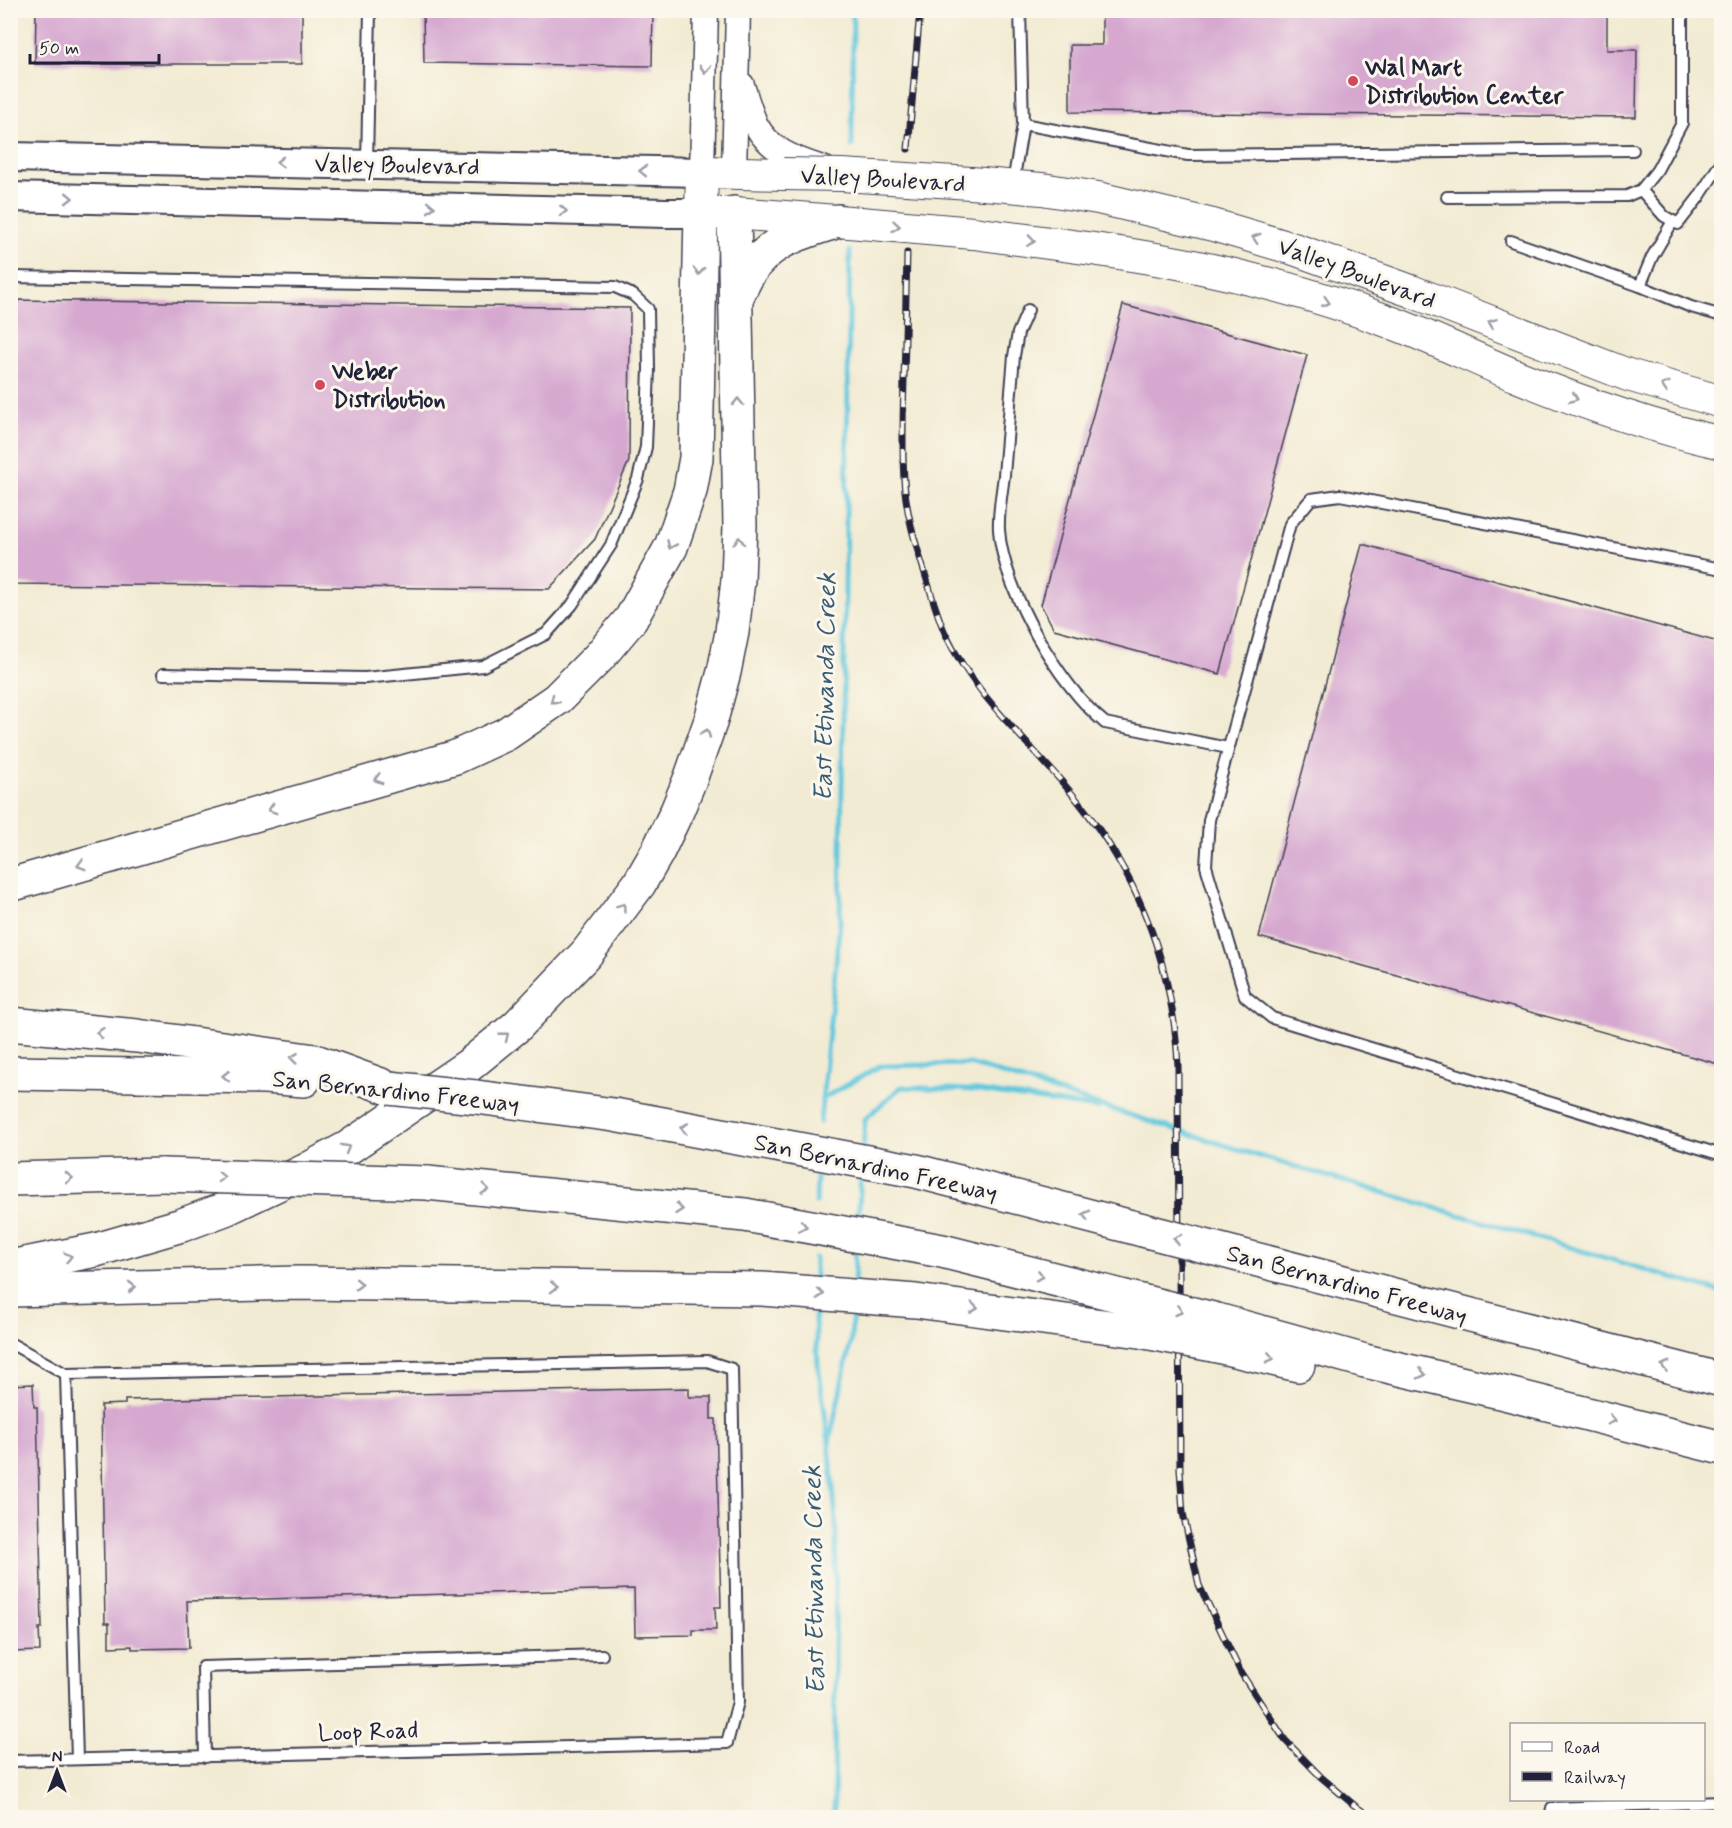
<svg xmlns="http://www.w3.org/2000/svg" width="1732" height="1828" viewBox="0 0 1732 1828" font-family="Mynerve,sans-serif">
<rect width="100%" height="100%" fill="#fbf7ec"/>
<filter id="ink" filterUnits="userSpaceOnUse"><feTurbulence type="fractalNoise" baseFrequency=".0167" numOctaves="2"/><feDisplacementMap in="SourceGraphic" scale="12" xChannelSelector="R" yChannelSelector="G"/><feConvolveMatrix kernelMatrix="1 2 1 2 8 2 1 2 1" color-interpolation-filters="sRGB"/></filter>
<filter id="wash" filterUnits="userSpaceOnUse"><feTurbulence type="fractalNoise" baseFrequency=".008" numOctaves="4" result="noise"/><feDisplacementMap in="SourceGraphic" scale="24" xChannelSelector="R" yChannelSelector="G"/><feGaussianBlur stdDeviation="1.35" result="paint"/><feColorMatrix in="noise" values="0 0 0 0 0 0 0 0 0 0 0 0 0 0 0 0 0 1.4 0 .05"/><feComposite in="paint" operator="in"/></filter>
<g filter="url(#wash)">
<rect width="100%" height="100%" fill="#f2ebd3"/>
<g fill="none" stroke-linecap="round" stroke-linejoin="round">
<g stroke="#61c7de" stroke-width="5">
<polyline points="852,146 853,10"/>
<polyline points="822,1099 880,1066 970,1064 1262,1157 1722,1292"/>
<polyline points="820,1122 840,922 850,251"/>
<polyline points="863,1151 865,1119 901,1087 972,1090 1098,1108"/>
<polyline points="816,1202 817,1178"/>
<polyline points="858,1223 861,1173"/>
<polyline points="815,1279 815,1258"/>
<polyline points="854,1286 856,1248"/>
<polyline points="814,1305 818,1364 829,1443 836,1522 834,1818"/>
<polyline points="829,1443 851,1340 853,1307"/>
</g>
</g>
<g id="blocks">
<g fill="#d6a8d0">
<polygon points="36,10 302,10 302,64 35,64"/>
<polygon points="423,10 653,10 652,66 424,63"/>
<polygon points="1102,10 1607,10 1607,50 1637,50 1636,117 1070,112 1070,45 1102,45"/>
<polygon points="10,300 630,308 629,461 595,539 549,589 10,584"/>
<polygon points="1123,305 1307,355 1220,674 1054,629 1041,605"/>
<polygon points="1362,544 1722,643 1722,1065 1259,937"/>
<polygon points="33,1384 34,1407 37,1407 42,1628 39,1628 40,1651 10,1652 10,1385"/>
<polygon points="689,1388 689,1397 711,1397 711,1419 716,1419 721,1607 715,1607 716,1630 693,1630 693,1635 635,1636 634,1589 187,1601 189,1648 132,1649 132,1646 109,1647 109,1623 105,1623 101,1405 125,1404 125,1400"/>
</g>
</g>
</g>
<g filter="url(#ink)">
<use href="#blocks" fill-opacity="0" stroke="#414052" stroke-width="1.5"/>
<g fill="none" stroke-linecap="round" stroke-linejoin="round">
<g stroke="#414052" stroke-width="14">
<g id="service">
<polyline points="1023,124 1188,155 1633,150"/>
<polyline points="367,164 370,10"/>
<polyline points="1013,183 1023,124 1020,10"/>
<polyline points="1641,190 1664,216 1678,224 1699,197 1722,161"/>
<polyline points="1447,197 1627,196 1641,190 1657,170 1682,123 1682,10"/>
<polyline points="1511,241 1640,286 1691,307 1722,316"/>
<polyline points="10,277 615,287 633,295 648,309 649,369 646,447 638,479 611,545 572,605 546,634 483,666 365,678 163,674"/>
<polyline points="1640,286 1652,257 1673,221"/>
<path d="M1028 310 1018 333 1014 356C1011 396 1007 435 1004 475 1002 493 998 512 999 530 1003 589 1059 686 1105 723L1228 748"/>
<polyline points="1722,569 1340,495 1311,499 1290,524 1209,820 1206,866 1245,996 1272,1018 1722,1155"/>
<polyline points="10,1343 66,1374"/>
<polyline points="205,1757 203,1667 602,1655"/>
<polyline points="10,1761 727,1743 738,1702 732,1369 707,1361 66,1374 77,1759"/>
<polyline points="1550,1818 1552,1808 1722,1802"/>
</g>
</g>
<g stroke="#414052" stroke-width="27">
<g id="tertiary">
<path d="M742 85C746 98 750 112 756 125 770 152 798 160 825 169"/>
<polyline points="702,172 706,10"/>
<polyline points="734,172 738,10"/>
</g>
</g>
<g stroke="#414052" stroke-width="32">
<g id="secondary">
<polyline points="10,157 702,172"/>
<polyline points="10,197 666,213 701,213"/>
</g>
</g>
<g stroke="#414052" stroke-width="34">
<g id="primary">
<polyline points="783,174 702,172 701,213 734,213 836,221"/>
<polyline points="971,183 1042,189 1098,198 1213,225 1294,249 1411,291 1628,375 1722,402"/>
<path d="M973 233C1046 243 1120 251 1193 266 1262 280 1332 300 1398 325 1439 341 1478 360 1519 377 1585 404 1652 427 1722 443"/>
</g>
</g>
<g stroke="#414052" stroke-width="36">
<g id="motorway">
<path d="M736 299C740 290 744 281 749 273 770 239 803 233 838 221"/>
<polyline points="10,885 456,757 506,734 557,699 599,657 631,619 671,547 690,491 696,458 701,213"/>
<polyline points="10,1024 137,1036 315,1061 389,1088"/>
<polyline points="10,1073 265,1077 304,1080"/>
<polyline points="476,1097 614,1115 916,1171 1143,1230"/>
<polyline points="10,1179 163,1175"/>
<polyline points="427,1183 745,1215 942,1251 1141,1301"/>
<polyline points="1212,1248 1722,1380"/>
<polyline points="10,1267 96,1250 182,1225 225,1209 305,1171 349,1147 468,1066 517,1026 586,954 639,884 658,851 677,811 691,777 711,720 724,672 732,632 738,580 740,526 734,213"/>
<polyline points="10,1290 300,1283 762,1289 916,1301 1140,1331"/>
<polyline points="1217,1320 1365,1361 1504,1393 1722,1448"/>
<polyline points="1213,1345 1298,1365"/>
</g>
</g>
<use href="#service" stroke="#fff" stroke-width="10"/>
<use href="#tertiary" stroke="#fff" stroke-width="24"/>
<use href="#secondary" stroke="#fff" stroke-width="28"/>
<use href="#primary" stroke="#fff" stroke-width="32"/>
<use href="#motorway" stroke="#fff" stroke-width="33"/>
<g stroke="#22223b" stroke-width="7">
<g id="rail">
<polyline points="908,149 920,10"/>
<path d="M907 253C906 296 905 338 904 380 903 414 902 447 904 480 906 514 916 545 926 577 932 596 937 615 945 633 974 695 1025 738 1068 789 1136 869 1173 961 1178 1066L1180 1470 1183 1513 1199 1585 1241 1673 1285 1740 1321 1777 1354 1805 1372 1818"/>
</g>
</g>
<use href="#rail" stroke="#fbf7ec" stroke-width="4.5" stroke-dasharray="14" stroke-linecap="butt"/>
<g stroke="#414052" stroke-width="34" stroke-linecap="butt">
<g id="primary-bridge">
<polyline points="783,174 842,175 971,183"/>
<polyline points="838,221 973,233"/>
</g>
</g>
<g stroke="#414052" stroke-width="36" stroke-linecap="butt">
<g id="motorway-bridge">
<polyline points="389,1088 476,1097"/>
<polyline points="163,1175 427,1183"/>
<polyline points="1143,1230 1212,1248"/>
<polyline points="1141,1301 1217,1320"/>
<polyline points="1140,1331 1213,1345"/>
</g>
</g>
<use href="#primary-bridge" stroke="#fff" stroke-width="32"/>
<use href="#motorway-bridge" stroke="#fff" stroke-width="33"/>
</g>
<defs><path id="oneway-chevron" d="M-2-3.5L2.5 0L-2 3.5" fill="none" stroke-width="1.6" stroke-linecap="round" stroke-linejoin="round" transform="scale(1.5)"/></defs>
<g stroke="#9c9ca7">
<use href="#oneway-chevron" transform="translate(705 69) rotate(92)"/>
<use href="#oneway-chevron" transform="translate(280 162) rotate(-179)"/>
<use href="#oneway-chevron" transform="translate(643 171) rotate(-179)"/>
<use href="#oneway-chevron" transform="translate(69 198) rotate(1)"/>
<use href="#oneway-chevron" transform="translate(431 207) rotate(1)"/>
<use href="#oneway-chevron" transform="translate(563 211) rotate(2)"/>
<use href="#oneway-chevron" transform="translate(896 226) rotate(5)"/>
<use href="#oneway-chevron" transform="translate(1256 238) rotate(-163)"/>
<use href="#oneway-chevron" transform="translate(1031 241) rotate(8)"/>
<use href="#oneway-chevron" transform="translate(699 271) rotate(91)"/>
<use href="#oneway-chevron" transform="translate(1326 302) rotate(17)"/>
<use href="#oneway-chevron" transform="translate(1492 323) rotate(-159)"/>
<use href="#oneway-chevron" transform="translate(1665 386) rotate(-163)"/>
<use href="#oneway-chevron" transform="translate(1574 398) rotate(21)"/>
<use href="#oneway-chevron" transform="translate(738 402) rotate(-91)"/>
<use href="#oneway-chevron" transform="translate(739 541) rotate(-89)"/>
<use href="#oneway-chevron" transform="translate(671 545) rotate(114)"/>
<use href="#oneway-chevron" transform="translate(554 700) rotate(142)"/>
<use href="#oneway-chevron" transform="translate(706 733) rotate(-71)"/>
<use href="#oneway-chevron" transform="translate(378 779) rotate(164)"/>
<use href="#oneway-chevron" transform="translate(272 809) rotate(164)"/>
<use href="#oneway-chevron" transform="translate(81 865) rotate(164)"/>
<use href="#oneway-chevron" transform="translate(622 907) rotate(-54)"/>
<use href="#oneway-chevron" transform="translate(100 1033) rotate(-174)"/>
<use href="#oneway-chevron" transform="translate(505 1036) rotate(-39)"/>
<use href="#oneway-chevron" transform="translate(294 1058) rotate(-173)"/>
<use href="#oneway-chevron" transform="translate(226 1076) rotate(-179)"/>
<use href="#oneway-chevron" transform="translate(684 1128) rotate(-170)"/>
<use href="#oneway-chevron" transform="translate(346 1148) rotate(-30)"/>
<use href="#oneway-chevron" transform="translate(221 1177) rotate(2)"/>
<use href="#oneway-chevron" transform="translate(69 1178) rotate(-1)"/>
<use href="#oneway-chevron" transform="translate(485 1189) rotate(6)"/>
<use href="#oneway-chevron" transform="translate(679 1209) rotate(6)"/>
<use href="#oneway-chevron" transform="translate(1086 1215) rotate(-166)"/>
<use href="#oneway-chevron" transform="translate(803 1226) rotate(10)"/>
<use href="#oneway-chevron" transform="translate(1177 1239) rotate(-165)"/>
<use href="#oneway-chevron" transform="translate(68 1257) rotate(-12)"/>
<use href="#oneway-chevron" transform="translate(1040 1276) rotate(14)"/>
<use href="#oneway-chevron" transform="translate(359 1284) rotate(1)"/>
<use href="#oneway-chevron" transform="translate(132 1287) rotate(-1)"/>
<use href="#oneway-chevron" transform="translate(554 1287) rotate(1)"/>
<use href="#oneway-chevron" transform="translate(820 1294) rotate(4)"/>
<use href="#oneway-chevron" transform="translate(974 1308) rotate(7)"/>
<use href="#oneway-chevron" transform="translate(1179 1311) rotate(14)"/>
<use href="#oneway-chevron" transform="translate(1270 1358) rotate(13)"/>
<use href="#oneway-chevron" transform="translate(1665 1366) rotate(-166)"/>
<use href="#oneway-chevron" transform="translate(1422 1374) rotate(13)"/>
<use href="#oneway-chevron" transform="translate(1612 1420) rotate(14)"/>
</g>
</g>
<g fill="#d1495b" stroke="#fbf7ec" stroke-width="2">
<circle cx="1353" cy="81" r="6"/>
<circle cx="320" cy="385" r="6"/>
</g>
<g text-anchor="middle" stroke-width="6" stroke-linejoin="round" paint-order="stroke">
<g font-size="24" font-weight="bold" fill="#22223b" stroke="#fbf7ec" text-anchor="start">
<text x="1365" y="75">Wal Mart<tspan x="1365" dy="28">Distribution Center</tspan></text>
<text x="332" y="379">Weber<tspan x="332" dy="28">Distribution</tspan></text>
</g>
<g font-size="24" fill="#22223b" stroke="#fbf7ec">
<text transform="translate(397 165) rotate(1)" y="8">Valley Boulevard</text>
<text transform="translate(883 179) rotate(3)" y="8">Valley Boulevard</text>
<text transform="translate(1357 273) rotate(20)" y="8">Valley Boulevard</text>
<text transform="translate(396 1091) rotate(6)" y="8">San Bernardino Freeway</text>
<text transform="translate(876 1167) rotate(12)" y="8">San Bernardino Freeway</text>
<text transform="translate(1347 1284) rotate(15)" y="8">San Bernardino Freeway</text>
<text transform="translate(368 1731) rotate(-2)" y="8">Loop Road</text>
</g>
<g font-size="26" font-style="italic" fill="#385c74" stroke="#fbf7ec">
<text transform="translate(824 687) rotate(-89)" y="9">East Etiwanda Creek</text>
<text transform="translate(813 1580) rotate(-91)" y="9">East Etiwanda Creek</text>
</g>
</g>
<rect width="1732" height="1828" fill="none" stroke="#fbf7ec" stroke-width="36"/>
<rect x="1510" y="1723" width="195" height="78" fill="#fbf7ec" stroke="#a4a2a5" stroke-width="1.5"/>
<rect x="1522" y="1742" width="30" height="9" fill="#ffffff" stroke="#a4a2a5" stroke-width="1.5"/>
<text x="1564" y="1753" font-size="18" fill="#22223b">Road</text>
<rect x="1522" y="1772" width="30" height="9" fill="#22223b" stroke="#a4a2a5" stroke-width="1.5"/>
<text x="1564" y="1783" font-size="18" fill="#22223b">Railway</text>
<g transform="translate(57 1771)" stroke="#fbf7ec" stroke-width="4.5" paint-order="stroke">
<path d="M0-4.5L10 22L0 15L-10 22Z" fill="#22223b"/>
<text y="-9" font-size="16" font-weight="bold" text-anchor="middle" fill="#22223b">N</text>
</g>
<path d="M30 54v9h129v-9" fill="none" stroke="#22223b" stroke-width="3"/>
<text x="39" y="54" font-size="18" fill="#22223b" stroke="#fbf7ec" stroke-width="4.5" paint-order="stroke">50 m</text>
</svg>
